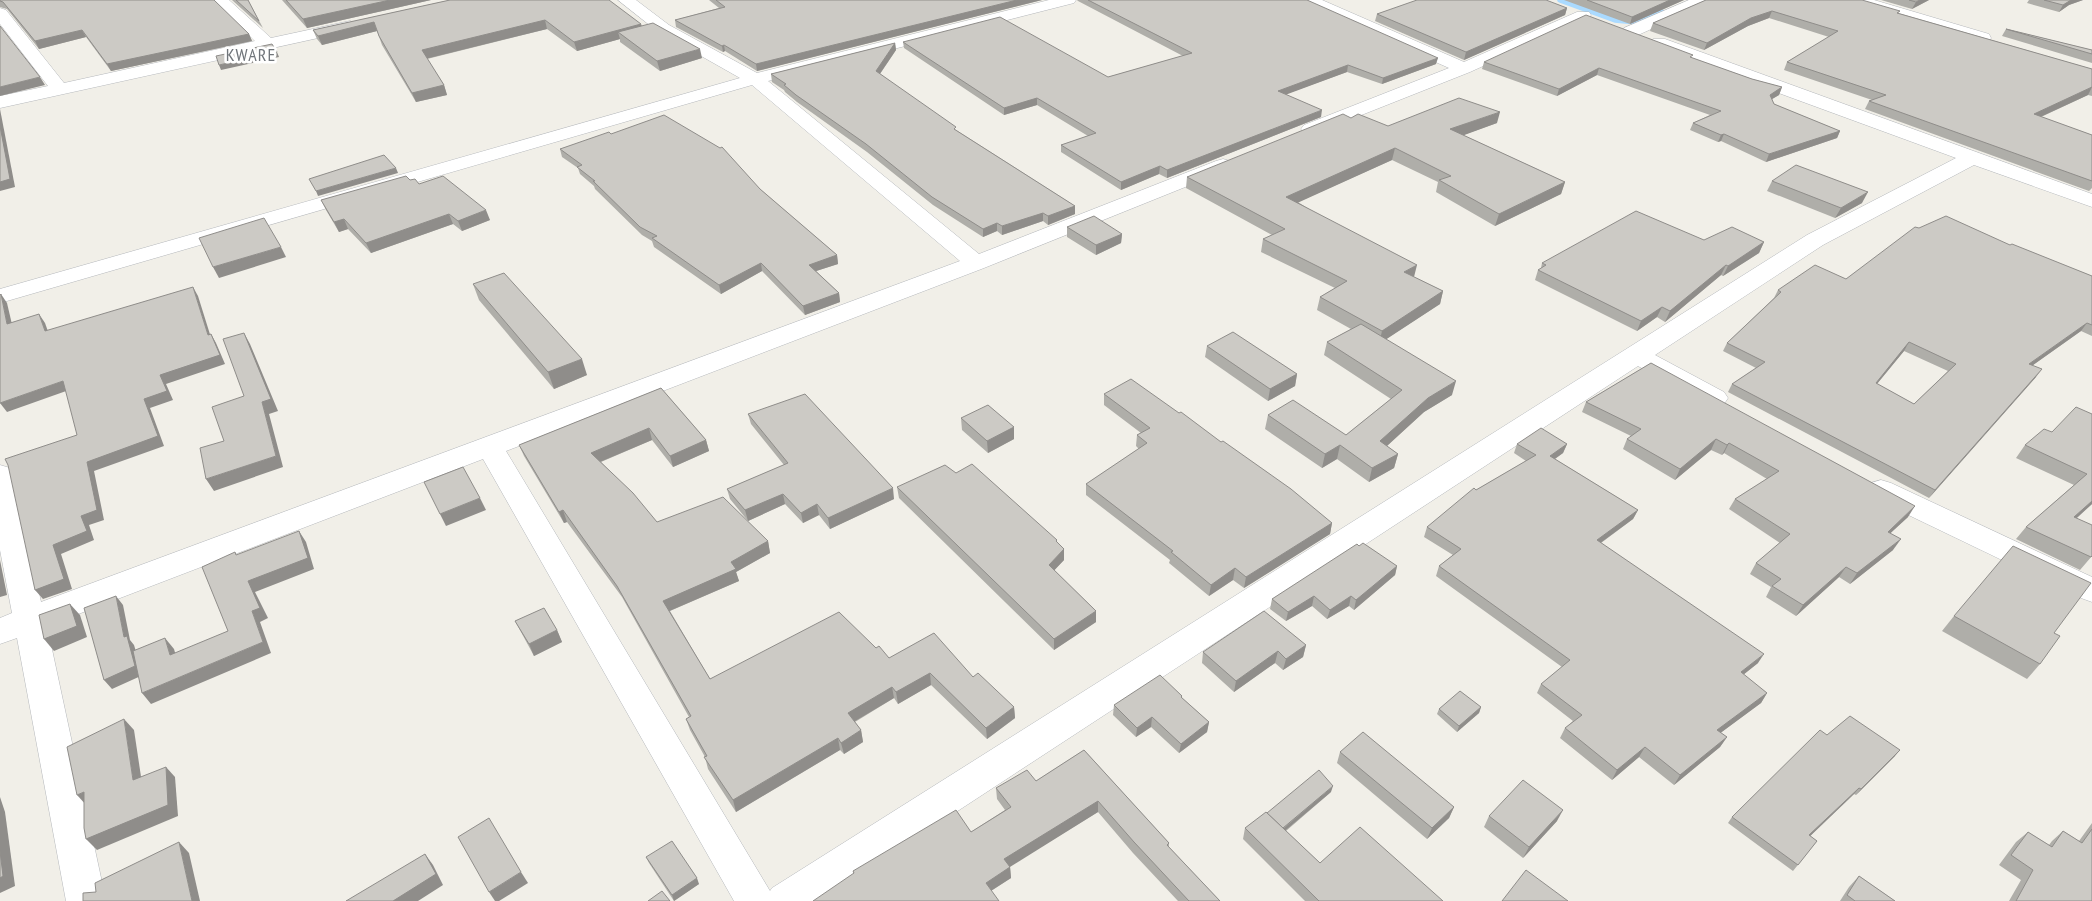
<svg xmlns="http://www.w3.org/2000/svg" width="2092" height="901" viewBox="0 0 2092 901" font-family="'PT Sans Narrow',sans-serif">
<rect width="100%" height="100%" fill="#f1efe8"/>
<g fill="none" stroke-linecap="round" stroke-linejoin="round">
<polyline stroke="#aadaff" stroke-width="5.5" points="1560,0 1615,20 1636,22 1662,12"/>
<g stroke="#b5b8bc" stroke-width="1">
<g id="street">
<polygon points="212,0 229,0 271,38 350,21 356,23 358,26 356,29 350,31 0,108 0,96 48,86 0,24 0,8 6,10 64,83 255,41"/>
<polygon points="618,0 636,0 669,25 757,73 1049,0 1076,0 1074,3 768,81 979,254 1216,161 1223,159 1230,161 1233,165 1230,169 984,268 506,451 770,891 772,888 1807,235 1956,158 1653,47 1651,43 1653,39 1665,39 2092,194 2092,207 1974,165 1823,245 1655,355 1724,392 1728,398 1724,404 1715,406 1706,404 1638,366 820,901 734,901 483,459 47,626 106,901 66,901 17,638 0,644 0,618 12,613 0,550 0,465 10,468 14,475 41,602 960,261 752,85 0,303 0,289 740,78 657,31"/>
<polygon points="1301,0 1322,0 1464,62 1577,12 1589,12 1591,15 1589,18 1470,72 1311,135 1304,133 1301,129 1304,125 1449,68 1303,3"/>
<polygon points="1689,0 1710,0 1708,3 1636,36 1624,36 1622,32 1624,28"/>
<polygon points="1849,0 1874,0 1989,34 1991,38 1989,42 1977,42 1851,3"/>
<polygon points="1881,480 1891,483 2092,577 2092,602 2081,598 1871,497 1867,490 1871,483"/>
</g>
</g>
<use href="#street" fill="#fff" fill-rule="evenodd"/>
</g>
<g fill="#afaea9" fill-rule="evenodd">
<polygon points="0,0 249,34 252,41 111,71 86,37 39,49 7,9 0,7"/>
<polygon points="232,0 248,0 263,28"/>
<polygon points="282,0 431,0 307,28"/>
<polygon points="450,0 641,24 642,26 702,58 660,71 620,42 620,39 577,51 547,29 427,59 444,85 447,95 416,102 382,45 377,31 322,45 317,39 313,30"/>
<polygon points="709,0 1042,0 757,71 725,51 723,52 676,27 675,20 719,8"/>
<polygon points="1077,0 1307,0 1436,64 1382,84 1347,72 1286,94 1321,117 1167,178 1159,174 1121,190 1061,152 1061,145 1088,136 1037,105 1004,115 904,48 903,42 1108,77 1183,56 1078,1"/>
<polygon points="1564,0 1684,0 1630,24"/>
<polygon points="1706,0 1900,11 1898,13 2092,69 2092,96 2088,95 2041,117 2092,135 2092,188 2089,191 1865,109 1869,101 1872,100 1784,70 1787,62 1829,37 1769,18 1748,26 1704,50 1650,31 1653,23"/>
<polygon points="1881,0 1929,0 1912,9"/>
<polygon points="2029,0 2083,0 2069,5 2059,12 2027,3"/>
<polygon points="1567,8 1565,15 1464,60 1375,21 1377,14"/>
<polygon points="2006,29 2092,50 2092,63 2002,36"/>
<polygon points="895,43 896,50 880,74 956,130 1075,206 1075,214 1048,225 1043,221 1002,235 997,231 983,237 933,205 867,152 797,102 785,92 784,90 772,82 771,74"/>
<polygon points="1692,58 1752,79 1782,87 1779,95 1772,99 1774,104 1840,131 1837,138 1766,162 1721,141 1718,142 1690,130 1693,123 1710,115 1597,75 1557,96 1482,69 1484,62"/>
<polygon points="1351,118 1388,126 1497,123 1463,135 1565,182 1561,194 1495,226 1436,192 1438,182 1392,160 1298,202 1414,277 1443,291 1440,304 1386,339 1452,395 1424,412 1387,446 1398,454 1394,468 1369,482 1337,459 1322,468 1265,429 1268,415 1346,435 1391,399 1324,355 1327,342 1351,329 1317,310 1320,297 1335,288 1261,252 1263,239 1272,235 1186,188 1187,177"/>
<polygon points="611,134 760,189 837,255 838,264 816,271 839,293 840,302 805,315 762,271 721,294 654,247 652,241 642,235 595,189 594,186 580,174 578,168 562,157 560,149"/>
<polygon points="410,180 490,220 462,231 453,224 371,253 348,229 339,232 326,210 321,200"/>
<polygon points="1772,181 1862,203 1835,218 1767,191"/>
<polygon points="1067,227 1122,234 1121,243 1096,255 1067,237"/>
<path d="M1919 228 2010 245 2092 276V336L2081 331 2033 365 2036 377 1929 498 1728 392 1732 384 1756 368 1723 351 1727 343 1774 298 1778 290 1846 279ZM1904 351 1948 371 1914 404 1877 384Z"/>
<polygon points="1704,240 1764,242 1759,253 1723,276 1721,275 1665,322 1657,317 1637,331 1535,280 1538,270 1541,268 1542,263"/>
<polygon points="473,284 587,375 554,389 479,300"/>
<polygon points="1207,346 1297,374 1295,386 1268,401 1205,357"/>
<polygon points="1651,363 1908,517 1890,533 1893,550 1850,584 1839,577 1796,616 1766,597 1771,587 1750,574 1756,563 1780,543 1729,509 1735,499 1767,479 1724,453 1722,455 1711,450 1675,480 1623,449 1627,439 1631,436 1582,412 1586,402"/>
<polygon points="661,388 706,440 709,451 673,467 652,440 601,462 657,522 768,541 770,553 736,572 739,581 670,611 710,679 876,648 889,658 973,677 1014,707 1015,718 987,739 931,685 898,704 894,698 855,722 861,730 863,742 844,754 840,750 736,812 708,769 705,757 690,730 686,719 689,717 622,597 567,522 564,523 524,456 519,445"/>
<polygon points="1104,394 1221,442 1332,523 1330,534 1244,588 1233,580 1209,596 1169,563 1170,560 1086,495 1086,484 1139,449 1136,446 1137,435 1141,433 1104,405"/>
<polygon points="748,414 894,499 830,529 819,515 803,523 785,504 748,521 730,499 727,489 784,465 751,424"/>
<polygon points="2092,414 2092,504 2077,518 2092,556 2080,570 2016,539 2026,527 2074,485 2016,458 2025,445"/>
<polygon points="961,418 1014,427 1014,439 988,453 962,430"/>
<polygon points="1517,444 1567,444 1563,453 1555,459 1638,510 1633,519 1601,543 1758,663 1743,675 1767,693 1761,703 1720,733 1727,737 1720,747 1674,785 1639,757 1612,780 1560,738 1565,728 1573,721 1537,693 1541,684 1562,667 1436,576 1439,566 1453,555 1424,537 1427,527 1476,490 1526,461 1514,453"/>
<polygon points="897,487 1057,540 1057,542 1064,560 1054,570 1096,611 1096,622 1054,650 899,498"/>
<polygon points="1359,546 1397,566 1395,575 1354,610 1349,606 1327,619 1312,606 1286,621 1270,609 1272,599"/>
<polygon points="1954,616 2054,633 2040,664 2027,679 1942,631"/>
<polygon points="515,621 557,630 562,642 534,656 521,632"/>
<polygon points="1306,645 1303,657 1283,670 1275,663 1234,692 1202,663 1203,652"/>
<polygon points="1182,696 1182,698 1209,722 1207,732 1179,753 1151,727 1136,737 1113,715 1114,705"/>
<polygon points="1481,707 1479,713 1457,732 1437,714 1439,709"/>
<polygon points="1827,735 1895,756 1856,795 1854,794 1810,836 1817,841 1793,871 1728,823 1732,817"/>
<polygon points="1084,750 1169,843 1169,847 1220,901 1178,901 1133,853 1098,812 1010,866 1011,878 991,891 853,874 853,871 971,832 1005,810 997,799 996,788 1036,781"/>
<polygon points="1340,752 1454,807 1449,818 1427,839 1337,763"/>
<polygon points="1331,792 1286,831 1320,863 1443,901 1305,901 1243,839 1245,828 1267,813"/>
<polygon points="1489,816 1557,821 1523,858 1484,827"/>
<polygon points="2092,823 2092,901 2009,901 2021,880 1999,865 2016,842 2028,832 2049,845 2052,841 2063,831 2079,841"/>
<polygon points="646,857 699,884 674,901 649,863"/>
<polygon points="1859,876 1895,901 1840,901 1849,887"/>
</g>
<g fill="#8f8d8a">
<polygon points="390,0 431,0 307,28 303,19"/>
<polygon points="1017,0 1042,0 757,71 756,64"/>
<polygon points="1670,0 1684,0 1630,24 1632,17"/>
<polygon points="1920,0 1929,0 1912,9 1916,2"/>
<polygon points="2071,0 2083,0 2069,5 2059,12 2063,5"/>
<polygon points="1567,8 1565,15 1464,60 1466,52"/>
<polygon points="1772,11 1769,18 1748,26 1704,50 1707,43 1751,18"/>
<polygon points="545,20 547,29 425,59 422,50"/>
<polygon points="374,22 377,31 322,45 318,36"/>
<polygon points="641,24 643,33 618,32 620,39 577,51 574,42"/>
<polygon points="82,30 86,37 39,49 35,41"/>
<polygon points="249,34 252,41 111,71 107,64"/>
<polygon points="895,43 896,50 877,78 876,71"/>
<polygon points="724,45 725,51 723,52 722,46"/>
<polygon points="700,49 702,58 660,71 657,61"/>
<polygon points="277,52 279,57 221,70 219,65"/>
<polygon points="1438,58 1436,64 1382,84 1383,78"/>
<polygon points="1348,65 1347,72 1277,98 1278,91"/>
<polygon points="1599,68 1597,75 1557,96 1559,89"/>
<polygon points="40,77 45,85 0,96 0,87"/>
<polygon points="444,85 447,95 416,102 412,93"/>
<polygon points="1782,87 1779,95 1767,102 1770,95"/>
<polygon points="2092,87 2088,95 2029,122 2034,114"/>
<polygon points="1037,98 1037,105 1004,115 1004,108"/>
<polygon points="0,109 15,187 0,191"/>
<polygon points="1322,110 1321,117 1167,178 1167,170"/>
<polygon points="1500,112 1497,123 1448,141 1450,129"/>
<polygon points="1840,131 1837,138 1766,162 1769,154"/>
<polygon points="1724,134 1721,141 1718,142 1721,135"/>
<polygon points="1395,148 1392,160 1284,209 1286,197"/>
<polygon points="1160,166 1159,174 1121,190 1121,182"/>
<polygon points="396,168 398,173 318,196 316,191"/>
<polygon points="1565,182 1561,194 1495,226 1499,214"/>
<polygon points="1868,192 1862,203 1835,218 1841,208"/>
<polygon points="1075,206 1075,214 1048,225 1048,216"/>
<polygon points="486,210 490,220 462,231 458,221"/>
<polygon points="1043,213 1043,221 1002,235 1002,226"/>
<polygon points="449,214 453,224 371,253 366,243"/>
<polygon points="344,219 348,229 339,232 334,222"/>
<polygon points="997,223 997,231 983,237 983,229"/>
<polygon points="1122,234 1121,243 1096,255 1096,245"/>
<polygon points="1764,242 1759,253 1723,276 1728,266"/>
<polygon points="281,247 286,257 219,278 213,267"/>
<polygon points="837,255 838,264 810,273 809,265"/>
<polygon points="761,263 762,271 721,294 719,285"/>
<polygon points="1417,265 1414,277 1404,272"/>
<polygon points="1726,265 1721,275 1665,322 1670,311"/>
<polygon points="193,287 198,296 213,344 208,335"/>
<polygon points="1443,291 1440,304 1379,344 1382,331"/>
<polygon points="839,293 840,302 805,315 803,306"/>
<polygon points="1,294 7,303 14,333 7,324"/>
<polygon points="1662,307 1657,317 1637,331 1641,321"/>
<polygon points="39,314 45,323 51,340 45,331"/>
<polygon points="2087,323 2081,331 2023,372 2029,364"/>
<polygon points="244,333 250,344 278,411 269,414 283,467 214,491 206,479 276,456"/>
<polygon points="211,334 216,343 225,364 166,384 173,400 150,408 164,446 94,471 104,520 89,525 94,540 61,554 72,589 43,599 35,590 53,545 81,516 87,462 144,399 160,375"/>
<polygon points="1909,342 1904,351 1871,391 1876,383"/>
<polygon points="582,359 587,375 554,389 548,372"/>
<polygon points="2042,369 2036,377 1929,498 1935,490"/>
<polygon points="1297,374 1295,386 1268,401 1270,389"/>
<polygon points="63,381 69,390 7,412 0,403"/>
<polygon points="1456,381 1452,395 1424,412 1377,455 1380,441 1428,398"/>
<polygon points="1014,427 1014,439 988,453 987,441"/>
<polygon points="649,428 652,440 595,464 591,453"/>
<polygon points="1716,439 1711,450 1675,480 1680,469"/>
<polygon points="706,440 709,451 673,467 670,456"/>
<polygon points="1729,443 1724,453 1722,455 1727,445"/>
<polygon points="1567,444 1563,453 1546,465 1550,456"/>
<polygon points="1340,445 1337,459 1322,468 1325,454"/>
<polygon points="1398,454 1394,468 1369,482 1372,468"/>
<polygon points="893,488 894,499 830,529 828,518"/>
<polygon points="783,494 785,504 748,521 745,510"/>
<polygon points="480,498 486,510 446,526 440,514"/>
<polygon points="2092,501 2092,504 2064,529 2074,517"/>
<polygon points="817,504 819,515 803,523 801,513"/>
<polygon points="1915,506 1908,517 1881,542 1888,532"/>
<polygon points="563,510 567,522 564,523 559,512"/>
<polygon points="1638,510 1633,519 1592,549 1597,540"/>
<polygon points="1332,523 1330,534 1244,588 1246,577"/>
<polygon points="299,531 306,542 314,569 255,592 268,618 260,622 271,653 151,704 142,693 263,642 252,611 248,581"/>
<polygon points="1901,539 1893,550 1850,584 1857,573"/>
<polygon points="768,541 770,553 736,572 739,581 667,612 663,601"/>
<polygon points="1064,549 1064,560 1049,576 1049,565"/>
<polygon points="0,560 7,595 0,597"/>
<polygon points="1397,566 1395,575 1354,610 1356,600"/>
<polygon points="1846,567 1839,577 1796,616 1803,605"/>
<polygon points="1235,568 1233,580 1209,596 1211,585"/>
<polygon points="116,596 123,605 130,640 134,645 143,675 112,689 104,680 124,637"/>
<polygon points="1314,596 1312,606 1286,621 1288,612"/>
<polygon points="1351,596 1349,606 1327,619 1330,610"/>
<polygon points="70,604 80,615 87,637 54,651 44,639"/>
<polygon points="1096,611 1096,622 1054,650 1054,639"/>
<polygon points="557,630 562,642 534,656 529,644"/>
<polygon points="165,638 174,649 179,666 170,655"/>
<polygon points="1306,645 1303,657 1283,670 1286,659"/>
<polygon points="1278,651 1275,663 1234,692 1236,681"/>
<polygon points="1764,654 1758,663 1734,682 1741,672"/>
<polygon points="930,673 931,685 898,704 896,692"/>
<polygon points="892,687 894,698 850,724 848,713"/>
<polygon points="1767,693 1761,703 1711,740 1717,730"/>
<polygon points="1014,707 1015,718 987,739 986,728"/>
<polygon points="1481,707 1479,713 1457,732 1459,726"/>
<polygon points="1152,717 1151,727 1136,737 1137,728"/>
<polygon points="124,719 134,730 143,790 133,780"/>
<polygon points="1209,722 1207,732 1179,753 1181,744"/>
<polygon points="861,730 863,742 844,754 841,743"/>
<polygon points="1727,737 1720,747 1674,785 1680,775"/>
<polygon points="838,738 840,750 736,812 733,800"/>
<polygon points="1645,747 1639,757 1612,780 1617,770"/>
<polygon points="1900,750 1895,756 1856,795 1861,789"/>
<polygon points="166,767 175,777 178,816 97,850 86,839"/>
<polygon points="1333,786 1331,792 1281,834 1283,829"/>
<polygon points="1859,788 1854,794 1805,841 1809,835"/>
<polygon points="84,792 87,806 77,795"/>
<polygon points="0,797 5,812 15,886 0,893"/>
<polygon points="1098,801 1098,812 1005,870 1004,859"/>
<polygon points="1454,807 1449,818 1427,839 1432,828"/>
<polygon points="1563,810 1557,821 1523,858 1529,847"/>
<polygon points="179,842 189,853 200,901 192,901"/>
<polygon points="425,854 433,865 443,885 418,901 393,901"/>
<polygon points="1010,867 1011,878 986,894 986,883"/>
<polygon points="521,872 528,883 499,901 495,901 489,892"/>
<polygon points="697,878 699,884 674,901 672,895"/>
</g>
<g fill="#cccac5" stroke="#8f8d8a" fill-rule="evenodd">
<polygon points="0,0 214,0 249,34 107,64 82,30 35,41 3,2 0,1"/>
<polygon points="236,0 248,0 259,21"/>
<polygon points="286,0 390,0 303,19"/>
<polygon points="450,0 609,0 641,24 574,42 545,20 422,50 444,85 412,93 379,36 374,22 318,36 313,30"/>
<polygon points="716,0 1017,0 756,64 724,45 722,46 675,20 725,7"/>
<polygon points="1088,0 1307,0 1438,58 1383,78 1348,65 1278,91 1322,110 1167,170 1160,166 1121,182 1061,145 1096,133 1037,98 1004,108 903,42 1000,17 1108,77 1192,53"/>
<polygon points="1417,0 1546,0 1567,8 1466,52 1377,14"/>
<polygon points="1587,0 1670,0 1632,17"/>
<polygon points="1706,0 1862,0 1900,11 1897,13 2092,69 2092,87 2034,114 2092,135 2092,181 1869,101 1886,95 1787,62 1838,31 1772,11 1751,18 1707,43 1653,23"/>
<polygon points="1909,0 1920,0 1916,2"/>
<polygon points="2044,0 2071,0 2063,5"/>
<polygon points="1586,15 1693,55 1690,57 1752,79 1782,87 1770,95 1774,104 1840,131 1769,154 1724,134 1721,135 1693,123 1721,111 1599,68 1559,89 1484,62"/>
<polygon points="653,23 700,49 657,61 618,32"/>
<polygon points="0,26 40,77 0,87"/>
<polygon points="2006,29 2092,50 2092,54"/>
<polygon points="895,43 876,71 956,127 954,129 1075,206 1048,216 1043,213 1002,226 997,223 983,229 932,197 866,144 796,95 784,85 786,84 771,74"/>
<polygon points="272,44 277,52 219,65 216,56"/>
<polygon points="1459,98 1500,112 1450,129 1565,182 1499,214 1439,180 1451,176 1395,148 1286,197 1417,265 1404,272 1443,291 1382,331 1320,297 1347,281 1263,239 1285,229 1187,177 1343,114 1351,118 1358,114 1388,126"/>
<polygon points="664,115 720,148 722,147 760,189 837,255 809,265 839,293 803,306 761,263 719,285 652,238 657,236 640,227 593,181 595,181 577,167 582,165 560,149 609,132 611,134"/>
<polygon points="0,126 10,179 0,182"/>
<polygon points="384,155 396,168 316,191 309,179"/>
<polygon points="1796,165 1868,192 1841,208 1772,181"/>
<polygon points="406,176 410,180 415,179 419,184 443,176 486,210 458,221 449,214 366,243 344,219 334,222 321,200"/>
<polygon points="1636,211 1704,240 1732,227 1764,242 1728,266 1726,265 1670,311 1662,307 1641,321 1538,270 1546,265 1542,263"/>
<polygon points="1094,216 1122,234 1096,245 1067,227"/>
<path d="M1946 216 2010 245 2012 244 2092 276V325L2087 323 2029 364 2042 369 1935 490 1732 384 1765 362 1727 343 1781 292 1778 290 1815 265 1846 279 1915 227 1919 228ZM1909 342 1956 364 1914 404 1876 383Z"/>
<polygon points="264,218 281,247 213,267 199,238"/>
<polygon points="504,273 582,359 548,372 473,284"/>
<polygon points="193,287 208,335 211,334 220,355 160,375 167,391 144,399 158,436 87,462 97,510 81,516 87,531 53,545 64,579 35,590 8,465 5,459 77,435 63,381 0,403 0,295 1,294 7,324 39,314 45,331"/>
<polygon points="1361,324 1456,381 1428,398 1380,441 1398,454 1372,468 1340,445 1325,454 1268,415 1293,400 1346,435 1402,390 1327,342"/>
<polygon points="1233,332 1297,374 1270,389 1207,346"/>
<polygon points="244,333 271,399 262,402 276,456 206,479 200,448 224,441 212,407 244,396 223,339"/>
<polygon points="1651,363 1915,506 1888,532 1901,539 1857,573 1846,567 1803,605 1772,586 1781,579 1756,563 1790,534 1735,499 1779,471 1729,443 1727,445 1716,439 1680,469 1627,439 1641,429 1586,402"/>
<polygon points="1131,379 1179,413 1181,412 1221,442 1223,441 1291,489 1332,523 1246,577 1235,568 1211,585 1171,552 1173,551 1086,484 1147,443 1137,435 1150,428 1104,394"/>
<polygon points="661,388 706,440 670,456 649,428 591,453 633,493 657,522 723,497 768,541 731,562 736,569 663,601 710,679 839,612 876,648 879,646 889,658 934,633 973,677 978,673 1014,707 986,728 930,673 896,692 892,687 848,713 861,730 841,743 838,738 733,800 704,757 707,756 686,719 691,716 617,586 563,510 559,512 519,445"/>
<polygon points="805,394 893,488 828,518 817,504 801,513 783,494 745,510 727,489 788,463 748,414"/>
<polygon points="988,405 1014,427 987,441 961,418"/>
<polygon points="2076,407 2092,414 2092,501 2074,517 2092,525 2092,556 2091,557 2026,527 2087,474 2025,445 2044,429 2052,432"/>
<polygon points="1541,428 1567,444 1550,456 1638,510 1597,540 1764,654 1741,672 1767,693 1717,730 1727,737 1680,775 1645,747 1617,770 1565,728 1582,715 1541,684 1570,660 1439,566 1461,549 1427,527 1474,488 1476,490 1536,455 1517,444"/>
<polygon points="972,464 1057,540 1056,541 1064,549 1049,565 1096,611 1054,639 897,487 945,465 956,473"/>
<polygon points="463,467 480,498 440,514 424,482"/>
<polygon points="299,531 308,558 248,581 260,608 252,611 263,642 142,693 133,651 165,638 170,655 228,631 202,567 235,552 236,555"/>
<polygon points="1363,543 1397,566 1356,600 1351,596 1330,610 1314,596 1288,612 1272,599 1357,544 1359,546"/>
<polygon points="2013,546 2091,583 2054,633 2060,636 2040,664 1954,616"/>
<polygon points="116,596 124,637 127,636 135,666 104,680 84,608"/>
<polygon points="70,604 77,626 44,639 39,615"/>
<polygon points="544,608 557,630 529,644 515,621"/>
<polygon points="1264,611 1306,645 1286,659 1278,651 1236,681 1203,652"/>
<polygon points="1160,675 1182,696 1181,697 1209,722 1181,744 1152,717 1137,728 1114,705"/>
<polygon points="1460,691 1481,707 1459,726 1439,709"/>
<polygon points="1850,716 1900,750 1861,789 1859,788 1809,835 1817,841 1798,865 1732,817 1820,730 1827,735"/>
<polygon points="124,719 133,780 166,767 168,805 86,839 84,828 84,792 77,795 67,747"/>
<polygon points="1363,732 1454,807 1432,828 1340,752"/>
<polygon points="1084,750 1169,843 1167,845 1220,901 1189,901 1134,842 1098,801 1004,859 1010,867 986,883 999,901 813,901 854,873 853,871 956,810 971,832 1011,807 996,788 1027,770 1036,781"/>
<polygon points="1319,770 1333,786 1283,828 1267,813"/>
<polygon points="1523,780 1563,810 1529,847 1489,816"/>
<polygon points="1266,812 1320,863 1360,827 1443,901 1319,901 1245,828"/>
<polygon points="489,818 521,872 489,892 458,837"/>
<polygon points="2092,829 2092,901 2016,901 2033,870 2011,855 2028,832 2052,847 2063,831 2082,843"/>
<polygon points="672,841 697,878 672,895 646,857"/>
<polygon points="179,842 192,901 83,901 83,893 96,892 95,883"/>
<polygon points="0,851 3,876 0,878"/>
<polygon points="425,854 436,874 393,901 346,901"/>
<polygon points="1526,870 1568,901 1502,901"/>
<polygon points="1859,876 1895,901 1855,901 1847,895"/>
<polygon points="662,891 670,901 648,901"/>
</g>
<g text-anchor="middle" stroke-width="5" stroke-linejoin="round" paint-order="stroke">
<g font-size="18" letter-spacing="1" fill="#70757a" stroke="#fff">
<text x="251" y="61">KWARE</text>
</g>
</g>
</svg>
